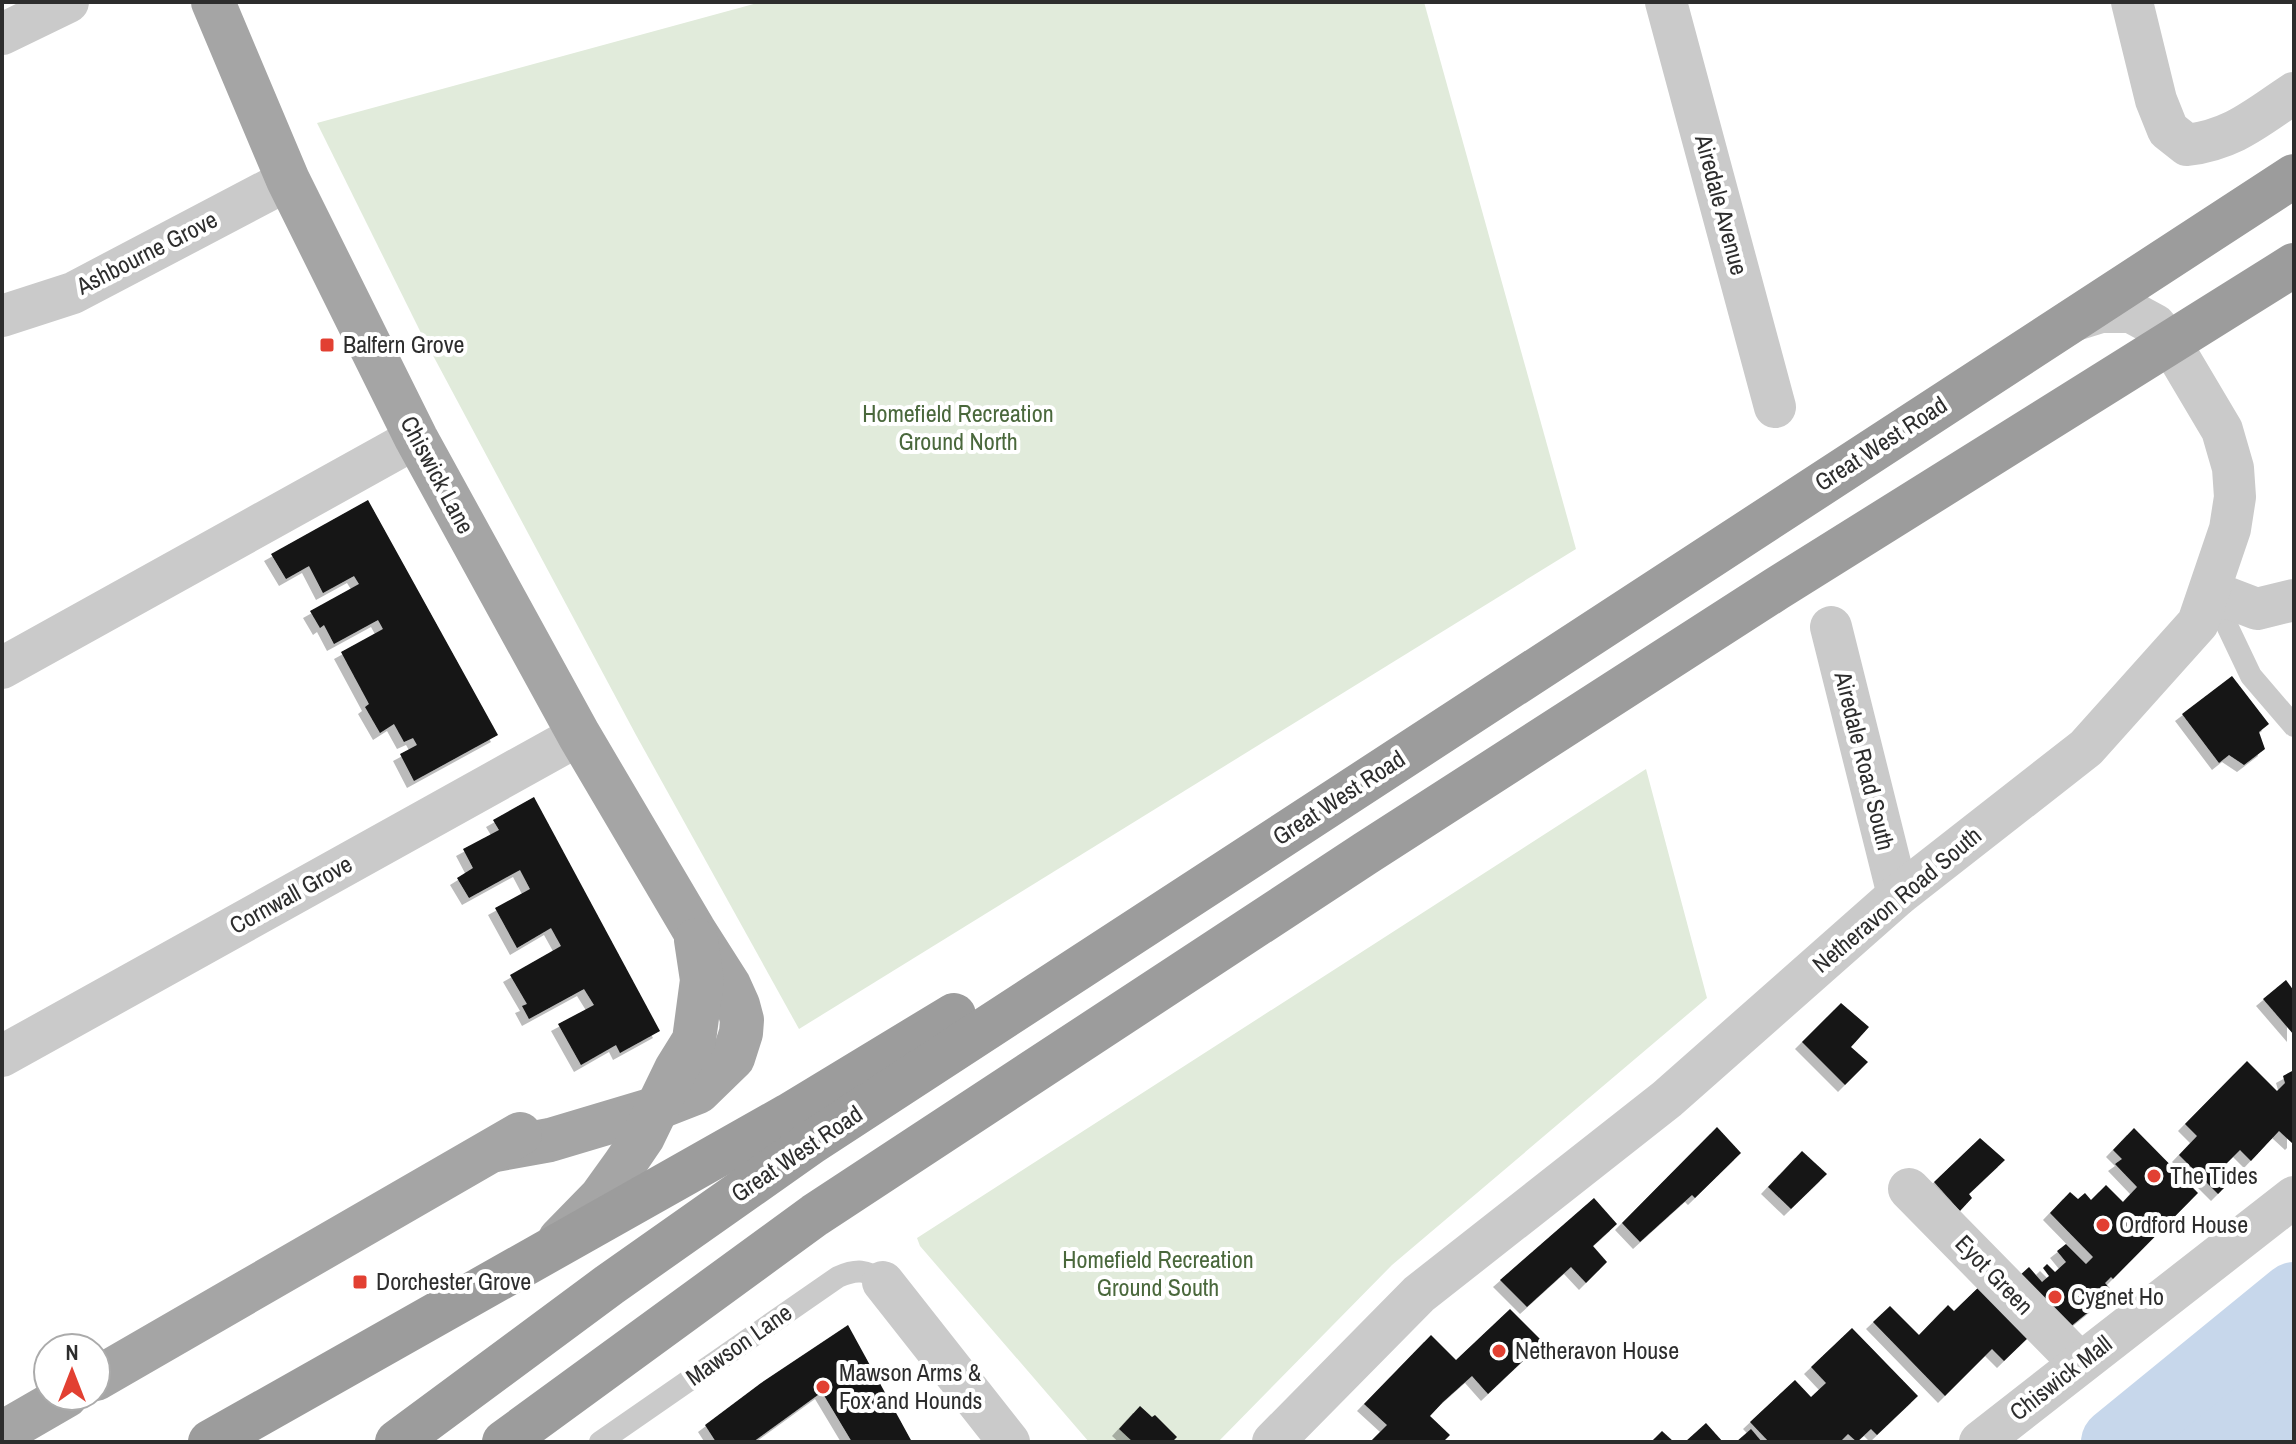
<svg xmlns="http://www.w3.org/2000/svg" width="2296" height="1444" viewBox="0 0 2296 1444" font-family="'Archivo Narrow',sans-serif">
<defs>
<filter id="shadow"><feDropShadow dx="-7" dy="7" stdDeviation="0" flood-color="#0004"/></filter>
</defs>
<rect width="100%" height="100%" fill="#fff"/>
<g fill="#e1ebdb">
<polygon points="761,2 1424,2 1576,549 799,1029 636,735 421,333 317,123"/>
<polygon points="1646,769 1707,998 1392,1265 1218,1442 1089,1442 920,1246 917,1238"/>
</g>
<polygon fill="#c7d7eb" points="2294,1296 2294,1442 2115,1442"/>
<g fill="none" stroke-linecap="round" stroke-linejoin="round">
<polyline stroke="#c7d7eb" stroke-width="68" points="2115,1442 2294,1296"/>
</g>
<g fill="#141414" filter="url(#shadow)">
<polygon points="368,500 498,735 414,781 400,754 417,745 413,738 404,742 394,724 380,733 365,707 369,704 341,652 383,629 378,620 334,644 324,625 320,628 310,611 359,584 354,576 323,593 309,566 286,579 271,554"/>
<polygon points="2232,676 2269,724 2259,732 2265,749 2244,765 2229,755 2219,763 2182,714"/>
<polygon points="534,797 660,1031 620,1053 616,1045 581,1065 558,1024 594,1005 584,989 529,1019 522,1006 527,1004 510,975 561,946 551,928 517,948 495,908 530,889 520,870 469,898 457,878 473,868 463,849 499,830 493,820"/>
<polygon points="2286,980 2294,991 2294,1035 2263,999"/>
<polygon points="1841,1003 1869,1027 1851,1047 1868,1062 1845,1085 1802,1042"/>
<polygon points="2247,1061 2277,1091 2285,1083 2283,1076 2294,1070 2294,1141 2292,1143 2279,1131 2251,1161 2240,1150 2217,1173 2228,1184 2218,1194 2179,1155 2197,1136 2185,1124"/>
<polygon points="1717,1127 1741,1153 1695,1198 1692,1195 1640,1242 1622,1223"/>
<polygon points="2134,1128 2198,1193 2113,1279 2111,1277 2105,1283 2113,1292 2064,1332 2018,1277 2029,1267 2042,1282 2049,1276 2043,1268 2047,1264 2055,1272 2066,1262 2057,1251 2066,1244 2086,1264 2093,1257 2050,1213 2070,1192 2078,1199 2085,1193 2091,1200 2106,1185 2123,1202 2137,1187 2115,1164 2122,1159 2113,1150"/>
<polygon points="1980,1138 2005,1160 1969,1194 1972,1198 1960,1211 1934,1182"/>
<polygon points="1802,1151 1827,1174 1791,1209 1768,1187"/>
<polygon points="1594,1198 1617,1224 1593,1246 1607,1262 1586,1283 1571,1267 1527,1307 1500,1280"/>
<polygon points="1984,1282 2034,1332 2004,1361 1992,1349 1945,1396 1873,1322 1890,1306 1919,1335 1948,1305 1954,1311"/>
<polygon points="1510,1309 1543,1342 1488,1394 1472,1376 1443,1402 1430,1416 1450,1435 1443,1442 1370,1442 1387,1425 1364,1404 1431,1335 1456,1360"/>
<polygon points="848,1325 912,1442 852,1442 822,1392 753,1442 716,1442 705,1425 761,1383"/>
<polygon points="1852,1328 1918,1396 1877,1435 1871,1429 1857,1442 1848,1434 1840,1442 1769,1442 1750,1422 1795,1380 1811,1397 1826,1383 1811,1367"/>
<polygon points="1140,1406 1152,1417 1155,1415 1177,1437 1172,1442 1133,1442 1119,1429"/>
<polygon points="1706,1423 1723,1442 1685,1442"/>
<polygon points="1751,1429 1762,1442 1736,1442"/>
<polygon points="1662,1431 1674,1442 1651,1442"/>
</g>
<g fill="none" stroke-linecap="round" stroke-linejoin="round">
<g stroke="#cacaca" stroke-width="22">
<polyline points="2211,592 2251,676 2294,726"/>
<path d="M600 1442 838 1277C856 1269 867 1269 883 1282"/>
</g>
<g stroke="#cacaca" stroke-width="42">
<polyline points="1666,2 1775,407"/>
<path d="M2132 2 2156 100 2168 130 2187 145C2234 139 2256 118 2294 93"/>
<polyline points="2,34 68,2"/>
<polyline points="2,316 73,293 288,180"/>
<polyline points="2210,591 2257,609 2294,600"/>
<polyline points="1831,627 1898,895"/>
<polyline points="2,668 416,438"/>
<polyline points="2,1056 579,735"/>
<polyline points="1909,1189 2079,1362"/>
<polyline points="883,1282 1009,1442"/>
<polyline points="1273,1442 1419,1294 1667,1099 1898,895 2086,748 2198,623 2230,529 2235,497 2233,468 2222,430 2171,344 2155,325 2131,312 2101,312 2069,322"/>
<polyline points="1980,1442 2294,1197"/>
</g>
<g stroke="#a5a5a5" stroke-width="44">
<polyline points="213,2 288,180 416,438 579,735 694,930 729,985 738,1005 742,1020 741,1033 733,1058 698,1092 657,1108 550,1140 495,1150"/>
<polyline points="560,1239 601,1197 624,1165 643,1137 676,1069 694,1040 702,980 696,940"/>
<polyline points="96,1379 520,1134"/>
<polyline points="2,1433 66,1396"/>
</g>
<g stroke="#9c9c9c" stroke-width="44">
<polyline points="210,1442 789,1115 954,1015"/>
<polyline points="397,1442 609,1285 812,1142 2294,176"/>
<polyline points="504,1442 815,1215 1366,853 1776,589 2294,265"/>
</g>
</g>
<g fill="#e24032" stroke="#fff" stroke-width="3">
<rect x="319" y="337" width="16" height="16" rx="4"/>
<circle cx="2154" cy="1176" r="8"/>
<circle cx="2103" cy="1225" r="8"/>
<rect x="352" y="1274" width="16" height="16" rx="4"/>
<circle cx="2055" cy="1297" r="8"/>
<circle cx="1499" cy="1351" r="8"/>
<circle cx="823" cy="1387" r="8"/>
</g>
<g text-anchor="middle" stroke-width="8" stroke-linejoin="round" paint-order="stroke">
<g font-size="24" fill="#2d2d2d" stroke="#fff">
<text transform="translate(1721 205) rotate(75)" y="8">Airedale Avenue</text>
<text transform="translate(147 253) rotate(-27)" y="8">Ashbourne Grove</text>
<text transform="translate(1881 444) rotate(-33)" y="8">Great West Road</text>
<text transform="translate(437 475) rotate(62)" y="8">Chiswick Lane</text>
<text transform="translate(1864 761) rotate(76)" y="8">Airedale Road South</text>
<text transform="translate(1339 798) rotate(-33)" y="8">Great West Road</text>
<text transform="translate(291 895) rotate(-29)" y="8">Cornwall Grove</text>
<text transform="translate(1897 900) rotate(-40)" y="8">Netheravon Road South</text>
<text transform="translate(797 1154) rotate(-34)" y="8">Great West Road</text>
<text transform="translate(1994 1275) rotate(46)" y="8">Eyot Green</text>
<text transform="translate(739 1345) rotate(-35)" y="8">Mawson Lane</text>
<text transform="translate(2061 1378) rotate(-38)" y="8">Chiswick Mall</text>
</g>
<g font-size="24" fill="#2d2d2d" stroke="#fff" text-anchor="start">
<text x="343" y="353">Balfern Grove</text>
<text x="2170" y="1184">The Tides</text>
<text x="2119" y="1233">Ordford House</text>
<text x="376" y="1290">Dorchester Grove</text>
<text x="2071" y="1305">Cygnet Ho</text>
<text x="1515" y="1359">Netheravon House</text>
<text x="839" y="1381">Mawson Arms &amp;<tspan x="839" dy="28">Fox and Hounds</tspan></text>
</g>
<g font-size="24" fill="#4a683c" stroke="#fff">
<text x="958" y="422">Homefield Recreation<tspan x="958" dy="28">Ground North</tspan></text>
<text x="1158" y="1268">Homefield Recreation<tspan x="1158" dy="28">Ground South</tspan></text>
</g>
</g>
<rect width="2296" height="1444" fill="none" stroke="#2d2d2d" stroke-width="8"/>
<g transform="translate(72 1372)"><circle r="38" fill="#ffffff" stroke="#ababab" stroke-width="2"/>
<path d="M0-6L14 30L0 20L-14 30Z" fill="#e24032"/>
<text y="-12" font-size="22" font-weight="bold" text-anchor="middle" fill="#2d2d2d">N</text>
</g>
</svg>
